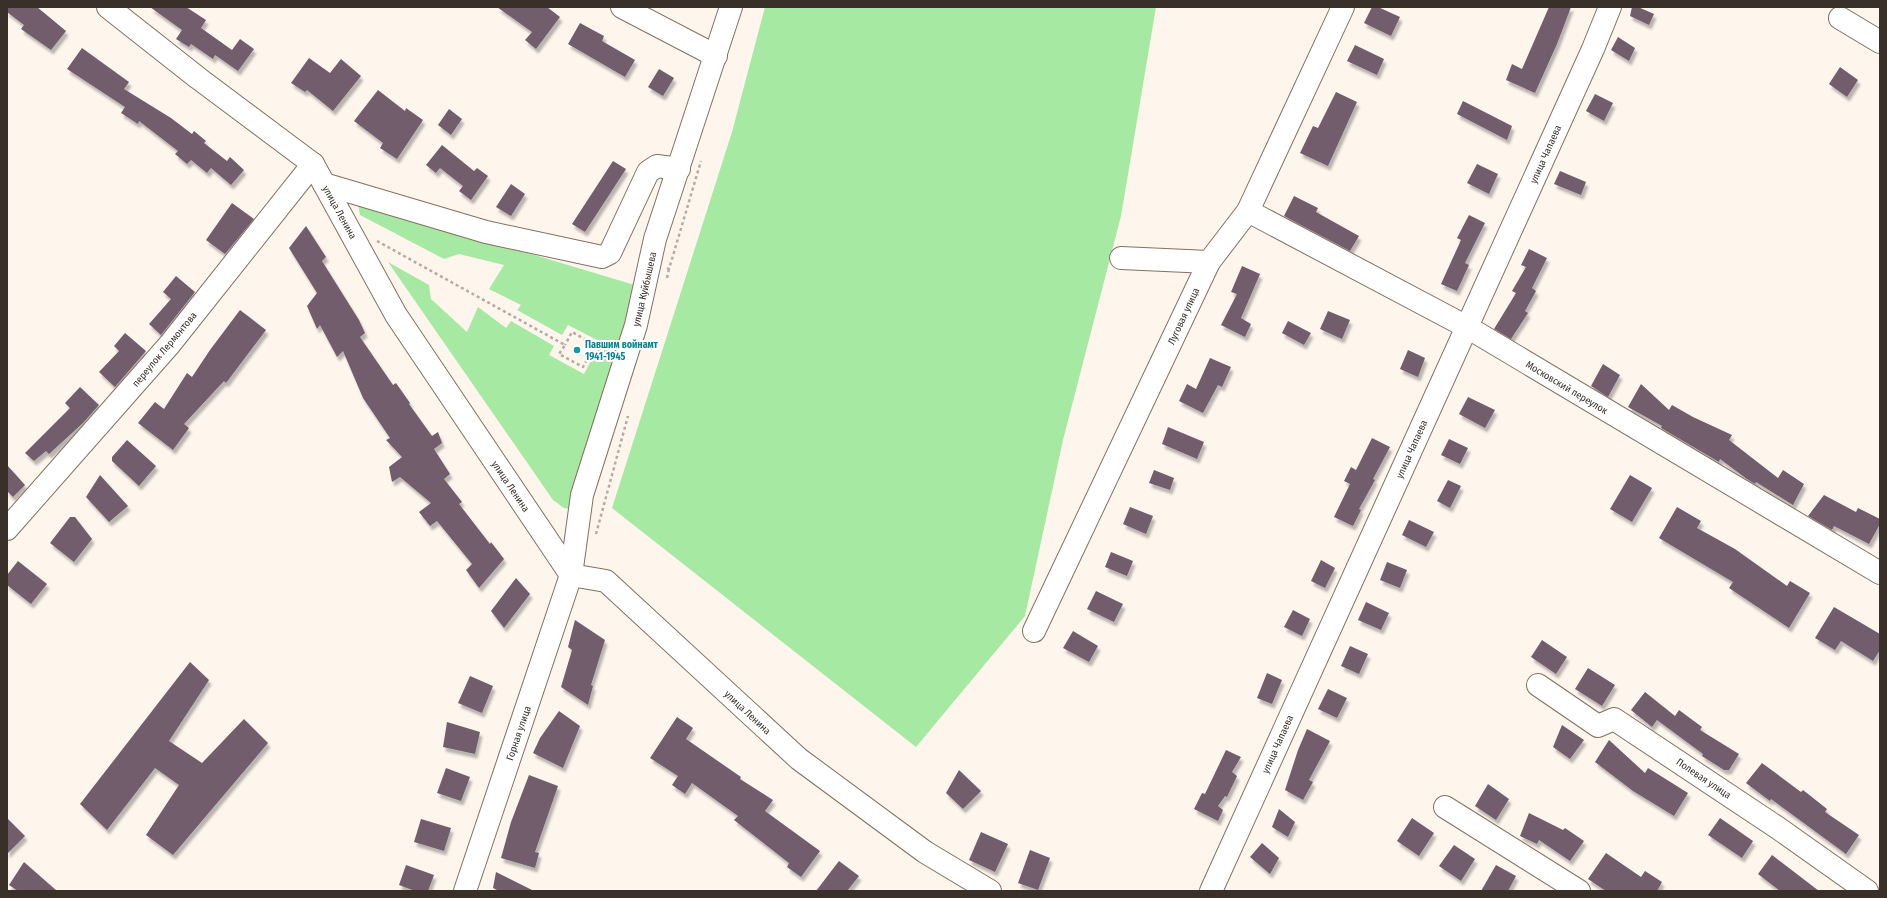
<svg xmlns="http://www.w3.org/2000/svg" width="1887" height="898" viewBox="0 0 1887 898" font-family="'Fira Sans Condensed',sans-serif">
<defs>
<filter id="shadow"><feDropShadow dx="2.5" dy="4.5" stdDeviation="1" flood-color="#0004"/></filter>
</defs>
<rect width="100%" height="100%" fill="#fef5ed"/>
<g fill="#a5e9a2">
<polygon points="765,7 1156,7 1121,216 1063,440 1025,616 916,747 612,508 732,132"/>
<polygon points="358,202 638,286 569,509 564,508 553,500 388,262 429,285 431,299 467,332 478,307 506,328 511,321 554,346 549,355 584,374 601,342 568,325 562,335 517,310 521,305 489,289 504,265 459,254 444,259 360,215"/>
</g>
<g fill="#715d6c" filter="url(#shadow)">
<polygon points="7,7 37,7 66,31 51,50 21,29 24,25 7,12"/>
<polygon points="150,7 186,7 206,20 201,28 232,50 240,39 254,49 238,71 215,55 213,59 191,44 189,47 176,39 182,30"/>
<polygon points="497,7 547,7 560,17 536,49 525,40 532,32"/>
<polygon points="1372,7 1378,7 1400,17 1391,36 1364,23"/>
<polygon points="1549,7 1571,7 1557,44 1535,93 1506,80 1512,64 1522,69"/>
<polygon points="1632,7 1638,7 1654,14 1649,25 1630,16"/>
<polygon points="580,23 604,36 602,41 635,60 625,77 568,44"/>
<polygon points="1618,37 1635,48 1629,61 1611,50"/>
<polygon points="1355,45 1384,59 1377,75 1347,61"/>
<polygon points="82,48 129,82 124,89 171,118 192,134 194,131 206,141 204,143 227,161 230,157 244,170 231,185 211,168 207,173 191,160 187,164 175,154 178,151 139,121 138,124 121,113 125,107 67,69"/>
<polygon points="309,58 330,73 341,59 361,76 333,111 307,90 305,92 291,83"/>
<polygon points="1840,67 1858,80 1847,97 1829,84"/>
<polygon points="659,69 674,78 663,96 648,87"/>
<polygon points="378,90 405,111 406,108 423,120 397,159 380,148 383,143 354,121"/>
<polygon points="1336,92 1357,102 1328,166 1300,153 1313,126 1318,128"/>
<polygon points="1595,94 1613,103 1604,121 1586,111"/>
<polygon points="1463,101 1512,126 1507,140 1457,114"/>
<polygon points="449,109 462,119 451,135 438,125"/>
<polygon points="442,145 474,171 477,168 488,176 471,200 459,191 463,186 440,168 436,173 426,165"/>
<polygon points="613,161 626,169 585,232 572,224"/>
<polygon points="1477,164 1498,174 1489,194 1467,183"/>
<polygon points="1560,171 1586,182 1581,195 1554,184"/>
<polygon points="511,184 525,194 511,216 496,207"/>
<polygon points="1294,196 1318,208 1316,212 1359,236 1350,251 1284,216"/>
<polygon points="232,203 254,219 225,254 206,240"/>
<polygon points="1469,215 1485,223 1465,263 1469,265 1457,291 1441,284 1461,240 1457,238"/>
<polygon points="306,226 326,257 322,261 359,320 365,333 360,337 393,385 396,383 410,403 409,404 432,436 438,432 442,443 434,449 450,474 444,479 462,502 459,504 490,544 491,542 504,559 479,588 466,570 472,564 437,521 430,526 419,512 431,503 400,477 392,482 389,467 402,457 386,440 390,438 363,398 343,351 337,357 320,325 317,329 307,306 317,293 289,248"/>
<polygon points="1529,249 1547,258 1532,288 1536,291 1525,311 1528,313 1511,339 1494,329 1516,293 1512,291 1526,267 1521,265"/>
<polygon points="1242,266 1260,274 1241,318 1251,324 1245,337 1221,325 1237,294 1231,292"/>
<polygon points="176,276 195,292 161,335 149,324 171,299 163,292"/>
<polygon points="240,310 266,330 226,383 224,381 184,424 189,428 173,450 138,423 155,402 164,409 187,373 192,377 210,350"/>
<polygon points="1328,311 1350,320 1342,339 1320,329"/>
<polygon points="1288,321 1311,333 1304,345 1282,333"/>
<polygon points="125,333 146,351 115,387 99,372 119,351 114,346"/>
<polygon points="1408,350 1425,358 1418,377 1400,369"/>
<polygon points="1210,358 1231,367 1222,387 1218,385 1203,413 1179,401 1187,384 1196,389"/>
<polygon points="1603,364 1620,375 1608,397 1591,386"/>
<polygon points="1641,384 1669,410 1672,405 1693,417 1732,435 1729,440 1778,478 1783,470 1804,484 1793,505 1756,482 1755,484 1747,479 1720,459 1719,462 1707,455 1661,428 1662,426 1628,407"/>
<polygon points="80,387 99,405 83,423 49,454 46,451 34,461 25,453 70,408 65,403"/>
<polygon points="1468,397 1495,410 1485,428 1459,414"/>
<polygon points="1168,427 1204,442 1197,459 1162,444"/>
<polygon points="1372,438 1390,447 1373,479 1375,480 1359,509 1361,510 1353,526 1334,517 1350,484 1344,481 1351,467 1356,470"/>
<polygon points="1449,439 1468,448 1460,464 1441,455"/>
<polygon points="127,440 156,466 139,486 112,461 112,457"/>
<polygon points="7,465 25,485 13,497 7,491"/>
<polygon points="1154,470 1174,478 1170,490 1149,483"/>
<polygon points="100,475 128,506 109,522 86,497"/>
<polygon points="1630,475 1652,488 1632,522 1610,509"/>
<polygon points="1448,480 1461,486 1450,508 1437,501"/>
<polygon points="1824,495 1856,512 1858,508 1880,519 1880,524 1869,544 1834,526 1832,530 1808,516"/>
<polygon points="1130,507 1153,516 1146,534 1123,524"/>
<polygon points="1677,507 1701,521 1697,528 1735,549 1787,586 1790,581 1810,593 1789,628 1729,588 1733,582 1659,538"/>
<polygon points="70,517 75,517 92,539 74,562 50,543"/>
<polygon points="1409,520 1434,532 1426,547 1402,535"/>
<polygon points="1111,552 1133,561 1127,576 1105,567"/>
<polygon points="1321,560 1335,568 1325,588 1311,581"/>
<polygon points="18,561 47,584 31,604 7,585 7,575"/>
<polygon points="1387,562 1407,570 1400,588 1380,580"/>
<polygon points="516,578 530,594 504,628 491,611"/>
<polygon points="1096,591 1123,604 1114,622 1087,609"/>
<polygon points="1366,602 1389,613 1381,630 1358,620"/>
<polygon points="1834,607 1880,634 1880,650 1873,661 1841,641 1835,650 1815,638"/>
<polygon points="1293,610 1310,619 1302,636 1284,627"/>
<polygon points="575,620 605,640 591,685 593,686 588,705 561,687 572,650 568,647"/>
<polygon points="1073,631 1098,646 1089,662 1063,648"/>
<polygon points="1542,640 1567,657 1556,674 1531,657"/>
<polygon points="1350,646 1368,654 1359,674 1341,666"/>
<polygon points="190,662 209,680 169,741 202,763 244,719 268,743 173,855 146,835 179,785 155,768 107,830 80,804"/>
<polygon points="1588,668 1615,685 1602,706 1575,689"/>
<polygon points="1267,673 1282,680 1272,704 1257,698"/>
<polygon points="470,676 493,686 482,713 458,703"/>
<polygon points="1328,689 1347,698 1337,718 1318,709"/>
<polygon points="1645,692 1675,716 1679,710 1702,727 1700,730 1739,754 1729,770 1724,770 1702,756 1703,754 1657,720 1652,727 1631,710"/>
<polygon points="559,711 580,726 563,768 533,753 540,738"/>
<polygon points="677,717 693,728 686,739 741,777 740,779 773,800 765,811 820,851 801,877 787,867 789,863 734,820 738,816 692,783 685,794 672,785 678,776 650,758"/>
<polygon points="447,722 480,732 475,754 443,747"/>
<polygon points="1562,725 1584,740 1570,759 1553,747"/>
<polygon points="1307,729 1330,741 1309,780 1313,782 1303,800 1285,790 1298,750"/>
<polygon points="1609,740 1645,773 1648,768 1688,793 1674,816 1633,791 1595,762"/>
<polygon points="1226,750 1241,757 1232,772 1237,776 1227,797 1225,796 1218,806 1223,810 1218,821 1194,809 1202,793 1205,794"/>
<polygon points="1762,763 1801,792 1803,790 1827,809 1825,812 1859,835 1846,854 1771,799 1770,801 1746,783"/>
<polygon points="446,768 470,777 461,801 437,793"/>
<polygon points="959,770 981,791 963,809 946,793"/>
<polygon points="529,775 558,786 535,852 539,853 535,868 501,858 511,822"/>
<polygon points="1488,784 1509,799 1496,820 1475,806"/>
<polygon points="1279,809 1295,822 1288,837 1272,827"/>
<polygon points="1529,813 1563,830 1565,828 1584,841 1570,861 1539,840 1537,844 1520,836"/>
<polygon points="7,818 25,836 7,854"/>
<polygon points="1412,818 1434,833 1419,856 1397,841"/>
<polygon points="1720,818 1753,841 1742,858 1708,835"/>
<polygon points="421,819 451,828 444,851 414,842"/>
<polygon points="981,832 1008,844 995,872 969,860"/>
<polygon points="1262,843 1279,858 1270,874 1250,857"/>
<polygon points="1454,845 1475,859 1461,881 1439,866"/>
<polygon points="1030,850 1050,858 1038,890 1018,883"/>
<polygon points="1606,853 1641,877 1645,871 1662,882 1657,891 1606,891 1588,879"/>
<polygon points="1772,855 1819,891 1780,891 1758,874"/>
<polygon points="839,861 859,876 847,891 816,891"/>
<polygon points="24,862 57,891 18,891 9,885"/>
<polygon points="406,865 434,875 428,891 415,891 399,885"/>
<polygon points="1496,865 1516,876 1508,891 1481,891"/>
<polygon points="496,872 534,891 499,891 493,888"/>
</g>
<g fill="none" stroke-linecap="round" stroke-linejoin="round">
<g stroke="#83715f" stroke-width="24">
<g id="minor">
<polyline points="108,7 198,78 313,164 396,315 571,575 606,581 799,759 925,852 990,891"/>
<polyline points="622,7 716,56"/>
<polyline points="1840,18 1880,42"/>
<polyline points="324,184 486,232 602,257 610,253 648,172 657,166 679,169"/>
<polyline points="1248,211 1467,327 1880,573"/>
<polyline points="1121,258 1209,262"/>
<polyline points="7,529 170,344 313,164"/>
<polyline points="1034,631 1209,262 1248,211 1343,7"/>
<polyline points="1538,685 1598,726 1614,719 1778,828 1867,891"/>
<polyline points="1445,807 1579,891"/>
<polyline points="465,891 571,575 582,495 636,325 655,239 731,7"/>
<polyline points="1211,891 1593,49 1610,7"/>
</g>
</g>
<g stroke="#b4aba4" stroke-width="2.5" stroke-dasharray="3 3" stroke-linecap="butt">
<polyline points="377,241 565,345 559,354 583,367 595,345 572,332 565,345"/>
<polyline points="667,268 669,269 701,161"/>
<polyline points="667,278 669,269"/>
<polyline points="590,355 606,363"/>
<polyline points="596,534 628,416"/>
</g>
<use href="#minor" stroke="#fff" stroke-width="22"/>
</g>
<circle fill="#0f9aa8" stroke="#fff" stroke-width="1.5" cx="577" cy="350" r="4"/>
<g text-anchor="middle" stroke-width="4" stroke-linejoin="round" paint-order="stroke">
<g font-size="10" fill="#383029" stroke="#fff">
<text transform="translate(1545 154) rotate(-66)" y="4">улица Чапаева</text>
<text transform="translate(340 212) rotate(61)" y="4">улица Ленина</text>
<text transform="translate(644 289) rotate(-77)" y="4">улица Куйбышева</text>
<text transform="translate(1183 316) rotate(-65)" y="4">Луговая улица</text>
<text transform="translate(164 349) rotate(-50)" y="4">переулок Лермонтова</text>
<text transform="translate(1567 387) rotate(31)" y="4">Московский переулок</text>
<text transform="translate(1411 449) rotate(-66)" y="4">улица Чапаева</text>
<text transform="translate(511 486) rotate(56)" y="4">улица Ленина</text>
<text transform="translate(748 712) rotate(43)" y="4">улица Ленина</text>
<text transform="translate(518 733) rotate(-71)" y="4">Горная улица</text>
<text transform="translate(1277 744) rotate(-66)" y="4">улица Чапаева</text>
<text transform="translate(1704 778) rotate(34)" y="4">Полевая улица</text>
</g>
<g font-size="10" font-weight="bold" fill="#0d838f" stroke="#fff" text-anchor="start">
<text x="585" y="348">Павшим войнамт<tspan x="585" dy="12">1941-1945</tspan></text>
</g>
</g>
<rect width="1887" height="898" fill="none" stroke="#383029" stroke-width="16"/>
</svg>
